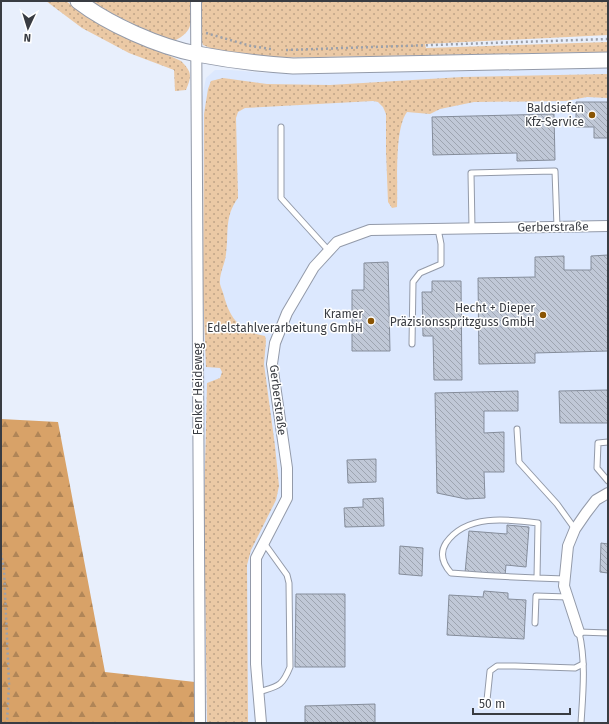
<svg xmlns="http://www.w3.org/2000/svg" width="609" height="724" viewBox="0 0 609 724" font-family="'Fira Sans',sans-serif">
<defs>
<pattern id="grass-dots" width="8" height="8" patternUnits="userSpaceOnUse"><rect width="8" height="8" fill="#ebc9a5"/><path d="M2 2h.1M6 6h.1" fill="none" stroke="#bfa488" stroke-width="1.8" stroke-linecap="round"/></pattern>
<pattern id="forest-firs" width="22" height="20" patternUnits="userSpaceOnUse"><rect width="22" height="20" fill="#d8a268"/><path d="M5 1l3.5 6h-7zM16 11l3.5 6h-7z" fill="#b08557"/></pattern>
<pattern id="building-back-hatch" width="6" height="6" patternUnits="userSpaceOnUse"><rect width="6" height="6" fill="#c0c8d7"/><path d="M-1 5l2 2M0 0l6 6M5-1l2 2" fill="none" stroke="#9da4b0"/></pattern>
</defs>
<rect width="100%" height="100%" fill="#e8effc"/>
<polygon fill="#dce8fe" points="608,67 608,723 204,723 201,102 206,78 215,70 231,70 264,73"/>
<g fill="url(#grass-dots)">
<path d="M46 1H66L81 12 109 28 181 61C192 72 192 76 186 90L175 91 174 70 129 53 82 28Z"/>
<path d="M90 1H191C191 21 195 31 174 41 144 30 117 17 90 1Z"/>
<polygon points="199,1 608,1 608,35 425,44 426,48 608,42 608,52 263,58 220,52 203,45 199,34"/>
<path d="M608 74V98L587 97 566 101 474 102 440 109 430 114 407 112C394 129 398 184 397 207L392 208 388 202 386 151V114L383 107 378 102 373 101 245 108 238 112 236 118 238 198C224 217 229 233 226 254 225 264 219 274 220 284 221 288 223 292 224 296 230 319 241 332 265 336L266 341 264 364 275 446 279 486 276 500 251 550 247 565 248 723H207L204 509 207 383 220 378 222 372 220 368 206 367 203 294 204 114 208 89 211 81 223 78 267 84 330 85 462 77Z"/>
</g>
<polygon fill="url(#forest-firs)" points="1,419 58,422 105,672 195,682 195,723 1,723"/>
<g fill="url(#building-back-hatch)" stroke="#858d9b">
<polygon points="576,102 608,102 608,138 594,138 594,127 576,127"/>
<polygon points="554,114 555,160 517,161 517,153 433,155 432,117"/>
<polygon points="608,255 608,351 535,353 535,363 479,364 478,278 535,277 535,257 564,256 564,270 591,270 591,256"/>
<polygon points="388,262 390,351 352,351 352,290 364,290 364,263"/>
<polygon points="432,281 461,281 462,380 434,380 433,336 423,336 422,292 432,292"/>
<polygon points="608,390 608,423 560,423 559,391"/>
<polygon points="518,391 518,411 484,411 484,433 504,432 504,472 484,472 485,498 466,499 437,493 435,393"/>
<polygon points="376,459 376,482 348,483 347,460"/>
<polygon points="383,498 384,526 345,527 344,508 363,507 363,499"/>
<polygon points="507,525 529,527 526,567 506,565 505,576 465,573 469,531 507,534"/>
<polygon points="601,543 608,544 608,573 600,572"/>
<polygon points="400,546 423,548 422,576 399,574"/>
<polygon points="484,591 508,593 508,599 526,600 524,639 447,635 449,595 483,597"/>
<polygon points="296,594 345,594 345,667 295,667"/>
<polygon points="375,704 375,723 305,723 305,706"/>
</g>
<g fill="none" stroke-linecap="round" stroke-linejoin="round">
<g stroke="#939aa9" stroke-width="7">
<g id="lane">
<polyline points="281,127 281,198 329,251"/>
<polyline points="472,228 471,173 555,171 557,227"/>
<polyline points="412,344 413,282 420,273 441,264 441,244 438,229"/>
<polyline points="517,429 519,462 557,504 575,529"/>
<polyline points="608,442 598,443 597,468 608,481"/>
<path d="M537 578 538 523C507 519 466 514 446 543 439 554 443 564 451 573 489 576 527 578 565 579"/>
<polyline points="535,623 536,596 568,597"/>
<path d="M259 692C278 686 282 687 290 667L289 583 287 575 264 543"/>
<polyline points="487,700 490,671 497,666 515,666 575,668 583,664"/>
<path d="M581 723C583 692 586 662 579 632L608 633"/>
</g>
</g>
<g stroke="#939aa9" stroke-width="12">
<g id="street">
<polyline points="196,1 200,723"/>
<polyline points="579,632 564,586 568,546 575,529 586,513 596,500 608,493"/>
<polyline points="261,723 256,664 256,558 287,498 287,468 272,364 275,343 287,313 314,267 337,242 370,230 608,226"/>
</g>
</g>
<g stroke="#939aa9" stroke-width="17">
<path id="secondary" d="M78 1C108 24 159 47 197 54 228 60 261 64 293 66L608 60"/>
</g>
<g stroke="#9ba0aa" stroke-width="2.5" stroke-dasharray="2 3" stroke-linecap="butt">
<polyline points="206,33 251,46 271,49"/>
<polyline points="286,50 608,39"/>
<polyline points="1,553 4,569 9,684 7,723"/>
</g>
<use href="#lane" stroke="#fff" stroke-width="5"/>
<use href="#street" stroke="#fff" stroke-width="10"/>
<use href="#secondary" stroke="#fff" stroke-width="15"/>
</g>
<g fill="#8a5504" stroke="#fff" stroke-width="1.5">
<circle cx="592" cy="115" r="4"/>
<circle cx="543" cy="315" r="4"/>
<circle cx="371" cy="321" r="4"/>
</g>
<g text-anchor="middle" stroke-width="3" stroke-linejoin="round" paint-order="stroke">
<g font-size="12" fill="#393c42" stroke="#fff" text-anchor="end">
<text x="584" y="112">Baldsiefen<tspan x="584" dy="14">Kfz-Service</tspan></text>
<text x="535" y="312">Hecht + Dieper<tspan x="535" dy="14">Präzisionsspritzguss GmbH</tspan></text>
<text x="363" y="318">Kramer<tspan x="363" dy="14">Edelstahlverarbeitung GmbH</tspan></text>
</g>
<g font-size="12" fill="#393c42" stroke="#fff">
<text transform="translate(553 227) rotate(-1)" y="4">Gerberstraße</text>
<text transform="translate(198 389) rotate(-90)" y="4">Fenker Heideweg</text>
<text transform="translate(278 400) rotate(83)" y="4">Gerberstraße</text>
</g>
</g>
<rect width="609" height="724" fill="none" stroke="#393c42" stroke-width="4"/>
<g transform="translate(28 28) rotate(184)" stroke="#ffffff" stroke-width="3" paint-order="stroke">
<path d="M0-3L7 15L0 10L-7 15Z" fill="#393c42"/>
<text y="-6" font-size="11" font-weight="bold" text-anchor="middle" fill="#393c42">N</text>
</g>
<path d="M473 708v6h97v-6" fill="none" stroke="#393c42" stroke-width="2"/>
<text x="479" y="708" font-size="12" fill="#393c42" stroke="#ffffff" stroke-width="3" paint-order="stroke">50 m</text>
</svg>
